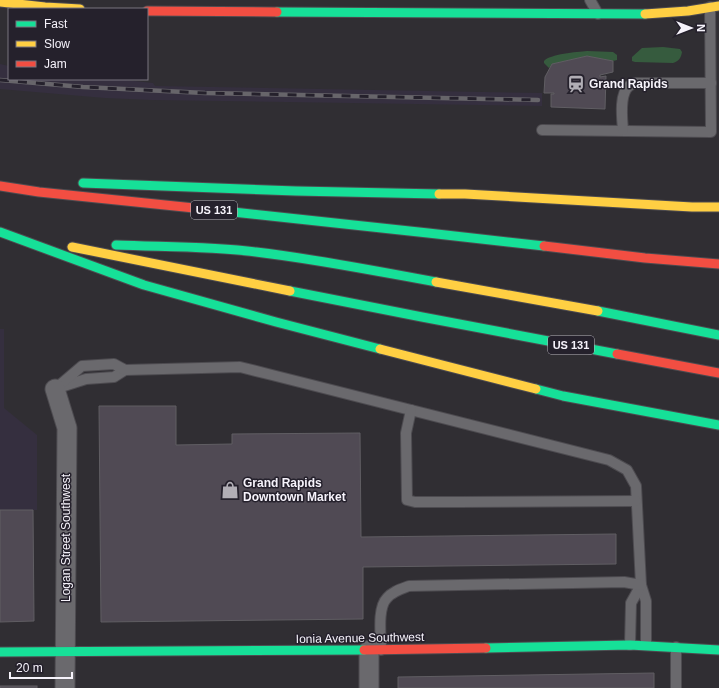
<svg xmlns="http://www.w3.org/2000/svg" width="719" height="688" viewBox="0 0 719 688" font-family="Helvetica,sans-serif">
<rect width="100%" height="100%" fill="#302e33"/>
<g fill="#352f3f">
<polygon points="0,64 9,66 9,79 116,79 153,83 155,86 542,93 542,106 152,100 105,98 58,94 0,89"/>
<polygon points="0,329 4,329 4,408 37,435 37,510 0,510"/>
</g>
<g fill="#365b3e">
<path d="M663 47 680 49 682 52C681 58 679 61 673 63L635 62 632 61V57L642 48Z"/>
<path d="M587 51 613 52 617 55V60L613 61 587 56 552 64 549 68 544 63V61C550 54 577 52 587 51Z"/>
</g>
<g fill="#504a54" stroke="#605e63">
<polygon points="587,56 613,61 613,72 600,75 600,77 606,76 605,109 551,107 551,94 554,94 554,93 544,93 545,77 552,64"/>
<polygon points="99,406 176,406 176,445 232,444 232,434 360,433 361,537 616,534 616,564 363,567 363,619 101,622"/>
<polygon points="0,510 33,510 34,621 0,622"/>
<polygon points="654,673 654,688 398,688 398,677"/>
<rect x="0" y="686" width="37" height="2"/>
</g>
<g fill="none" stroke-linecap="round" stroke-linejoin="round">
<g stroke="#4d4b50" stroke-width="12">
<g id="lane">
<polyline points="590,0 598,14"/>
<polyline points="542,130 711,132 710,7"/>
<path d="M623 130C622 118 619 94 629 86 631 85 633 84 635 83H711"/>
<polyline points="61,387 86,379 114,377 125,370"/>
<polyline points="55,389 82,366 114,364 125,370 240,367 272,375 609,460 627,470 636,486 641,585 646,601 646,645"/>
<polyline points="411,410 406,433 407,500 415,502 458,502 636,501"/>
<polyline points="630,645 631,603 641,585"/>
<path d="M381 650C381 636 377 608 387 598 393 591 401 589 409 586L624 582 641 585"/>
<polyline points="676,688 676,647"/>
</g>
</g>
<g stroke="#4d4b50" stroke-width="21">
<g id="street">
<polyline points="55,389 67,428 65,688"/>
<polyline points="369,650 369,688"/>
</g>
</g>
<g stroke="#4d4b50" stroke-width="11">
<g id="fast">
<polyline points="277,12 645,14"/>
<polyline points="83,183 296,191 439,194"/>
<polyline points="233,212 428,233 544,246"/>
<polyline points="0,232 144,285 276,322 380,349"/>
<path d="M116 245C163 247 210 246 256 252 316 259 376 271 436 282"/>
<polyline points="290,291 422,317 617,354"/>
<polyline points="598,311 719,335"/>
<polyline points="536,389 563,396 719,425"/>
<polyline points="486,648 630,645 719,650"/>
<polyline points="0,652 364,650"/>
</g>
</g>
<g stroke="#4d4b50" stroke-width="11">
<g id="slow">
<polyline points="0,2 45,7 80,9"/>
<polyline points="645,14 688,11 719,6"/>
<polyline points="439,194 465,194 692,207 719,207"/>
<polyline points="72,247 290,291"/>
<polyline points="436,282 598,311"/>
<polyline points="380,349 536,389"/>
</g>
</g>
<g stroke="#4d4b50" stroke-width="11">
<g id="jam">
<polyline points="147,11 277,12"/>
<polyline points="0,186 39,192 233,212"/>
<polyline points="544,246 645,258 719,264"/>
<polyline points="617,354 719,373"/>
<polyline points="364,650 486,648"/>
</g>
</g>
<use href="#lane" stroke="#6a696d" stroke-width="10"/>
<use href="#street" stroke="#6a696d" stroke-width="19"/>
<use href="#fast" stroke="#16e098" stroke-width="9"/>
<use href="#slow" stroke="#ffcf43" stroke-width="9"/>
<use href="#jam" stroke="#f24e42" stroke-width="9"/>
<g stroke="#67656a" stroke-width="4.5">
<polyline id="rail" points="0,80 83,87 205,93 538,100"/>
</g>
<use href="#rail" stroke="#25212c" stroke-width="3" stroke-dasharray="9" stroke-linecap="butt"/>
</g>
<defs>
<g id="station-bare" transform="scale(1.38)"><path d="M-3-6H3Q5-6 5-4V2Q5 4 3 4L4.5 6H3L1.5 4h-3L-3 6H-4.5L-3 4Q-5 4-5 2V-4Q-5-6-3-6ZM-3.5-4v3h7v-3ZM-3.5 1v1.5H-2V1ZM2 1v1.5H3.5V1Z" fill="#b1aeb5" stroke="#25212c" stroke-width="2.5" paint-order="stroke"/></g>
<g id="shop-bare" transform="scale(1.38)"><path d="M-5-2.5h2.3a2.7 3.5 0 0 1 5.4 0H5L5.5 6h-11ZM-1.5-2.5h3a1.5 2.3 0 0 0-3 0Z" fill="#b1aeb5" stroke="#25212c" stroke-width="2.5" paint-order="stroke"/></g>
</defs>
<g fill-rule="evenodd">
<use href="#station-bare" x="576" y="84"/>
<use href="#shop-bare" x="230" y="490"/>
</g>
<g text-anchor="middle" stroke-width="3" stroke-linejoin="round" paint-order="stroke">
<g fill="#25212c" stroke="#b7b4bd" stroke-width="1">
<rect x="191" y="201" width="46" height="18" rx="3"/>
<rect x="548" y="336" width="46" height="18" rx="3"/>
</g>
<g font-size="11" font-weight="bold" fill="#f6f3fb">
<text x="214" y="214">US 131</text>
<text x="571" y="349">US 131</text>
</g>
<g font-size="12" font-weight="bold" fill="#f6f3fb" stroke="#25212c" text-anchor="start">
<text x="589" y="88">Grand Rapids</text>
<text x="243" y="487">Grand Rapids<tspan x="243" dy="14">Downtown Market</tspan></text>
</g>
<g font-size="12" fill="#f6f3fb" stroke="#25212c">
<text transform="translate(66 538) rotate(-90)" y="4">Logan Street Southwest</text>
<text transform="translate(360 638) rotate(-1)" y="4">Ionia Avenue Southwest</text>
</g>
</g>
<rect x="8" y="8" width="140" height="72" fill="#25212c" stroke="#79757f"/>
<rect x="16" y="21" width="20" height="6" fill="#16e098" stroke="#79757f"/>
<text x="44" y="28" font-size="12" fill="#f6f3fb">Fast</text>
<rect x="16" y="41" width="20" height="6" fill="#ffcf43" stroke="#79757f"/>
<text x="44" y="48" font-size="12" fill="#f6f3fb">Slow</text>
<rect x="16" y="61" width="20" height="6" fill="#f24e42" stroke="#79757f"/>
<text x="44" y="68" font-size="12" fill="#f6f3fb">Jam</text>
<g transform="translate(691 28) rotate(90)" stroke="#25212c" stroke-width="3" paint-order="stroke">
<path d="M0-3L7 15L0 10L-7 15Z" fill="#f6f3fb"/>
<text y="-6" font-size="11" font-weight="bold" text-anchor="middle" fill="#f6f3fb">N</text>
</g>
<path d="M10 672v6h62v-6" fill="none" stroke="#f6f3fb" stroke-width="2"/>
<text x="16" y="672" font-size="12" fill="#f6f3fb" stroke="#25212c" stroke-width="3" paint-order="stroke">20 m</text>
</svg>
